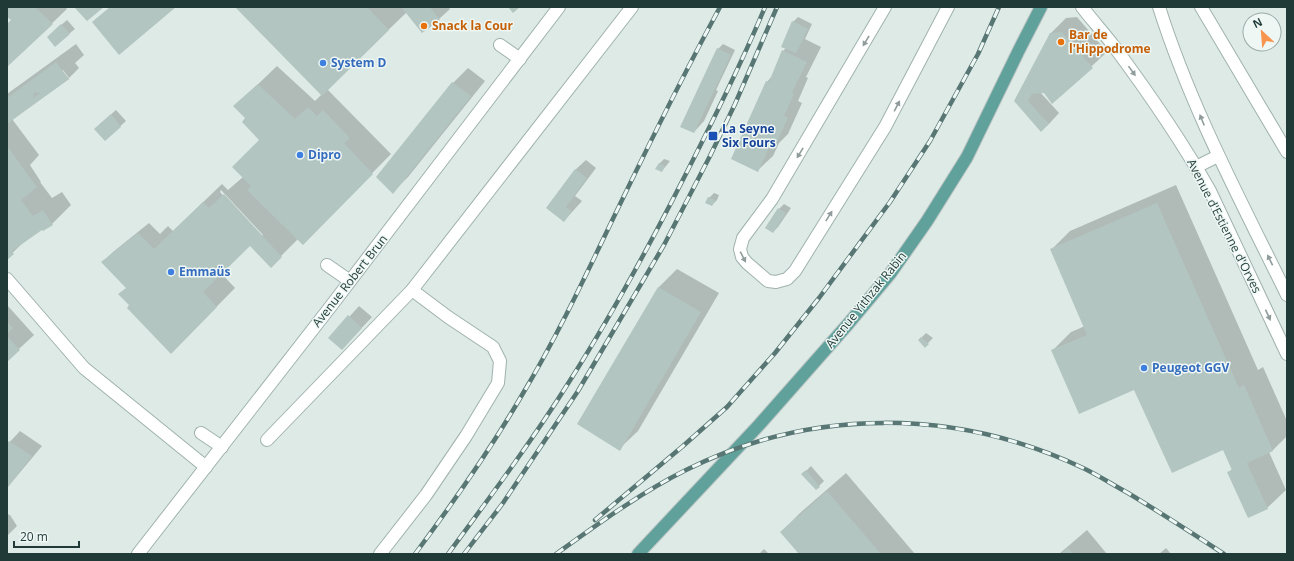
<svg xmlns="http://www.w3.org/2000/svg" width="1294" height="561" viewBox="0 0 1294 561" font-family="'Open Sans',sans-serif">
<rect width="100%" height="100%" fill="#ddeae6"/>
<g fill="#0003" fill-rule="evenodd">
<polygon points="7,7 65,7 67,9 7,66 7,25 12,20 7,15"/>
<path d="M236 7H448L450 9 439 19 422 32 407 12 327 89 391 154 333 213 298 239 271 266 250 244 221 273 235 288 171 353 130 305 127 287 103 262 113 252 149 223 160 234 168 226 173 231 222 184 228 190 243 177 260 140 247 118 235 106 277 66 315 101 322 94ZM221 190 263 235 261 236 220 192Z"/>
<polygon points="798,17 812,24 805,39 821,47 806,77 808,78 798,101 802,103 788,134 779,143 773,156 758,170 767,82 772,76 783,51 786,48 793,22"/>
<polygon points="1077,17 1107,52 1053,102 1044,92 1040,92 1059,113 1049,124 1015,101 1051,33 1066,18"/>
<polygon points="67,20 75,29 55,45 53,32"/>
<polygon points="76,44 84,55 75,63 79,68 69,78 63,70 62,71 69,79 12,119 39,155 30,165 41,182 40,182 52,198 62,192 71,205 52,224 43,228 28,238 7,258 7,94"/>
<polygon points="723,44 735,50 716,90 718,91 704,121 694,132 718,49"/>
<polygon points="468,68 485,81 408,177 393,192 453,83"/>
<polygon points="116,110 126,121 105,140 100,124"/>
<polygon points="664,159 670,161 662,171 659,164"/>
<polygon points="586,160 596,168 575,196 582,201 564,221 547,207 575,170"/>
<polygon points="1176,185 1258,370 1263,367 1287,421 1287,436 1273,450 1269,452 1286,490 1267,508 1228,473 1232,469 1223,449 1135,388 1052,351 1071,332 1085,326 1051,250 1070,231"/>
<polygon points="714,193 719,195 717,200 712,205 709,198"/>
<polygon points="784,204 791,208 778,227 773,232 766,228 779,209"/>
<polygon points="677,269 719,293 638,431 619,449 658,288"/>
<polygon points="7,305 34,335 7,360"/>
<polygon points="359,306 372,317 342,349 330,338"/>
<polygon points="926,333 933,338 925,346 919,340"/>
<polygon points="20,431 42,446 7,488 7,445"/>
<polygon points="811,466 824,481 816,489 803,474"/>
<polygon points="846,473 915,554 800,554 781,532 800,513"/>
<polygon points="7,514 10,515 17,526 7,536"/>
<polygon points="1087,530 1107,554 1059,554"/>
<polygon points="1166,548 1171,554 1159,554"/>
<polygon points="764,549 769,554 759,554"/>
</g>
<g fill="#b3c5c0" fill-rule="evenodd">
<polygon points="7,7 35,7 53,24 7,67 7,24 11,20 7,17"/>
<polygon points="74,7 104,7 87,21"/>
<polygon points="110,7 176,7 119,55 92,22"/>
<polygon points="235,7 367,7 389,30 322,96"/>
<polygon points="403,7 430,7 440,20 422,33 402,8"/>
<polygon points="508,7 520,7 513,13"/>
<polygon points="792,21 808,29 796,53 781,47"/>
<polygon points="61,24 70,34 55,47 47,37"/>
<polygon points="1062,32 1093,68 1052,104 1044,93 1032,94 1028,101 1049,124 1041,132 1014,101 1050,33"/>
<polygon points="717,48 731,55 694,133 680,127"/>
<polygon points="782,50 807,62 792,92 794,94 784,116 788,118 773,150 769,148 758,172 731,159 766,81 769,82"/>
<path d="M56 62 69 79 7 124V98ZM34 92 40 93 33 98Z"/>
<polygon points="452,82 471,96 393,194 376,177"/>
<polygon points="258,84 295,119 308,107 317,116 323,110 350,138 344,143 373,174 303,245 247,190 251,186 232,167 259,140 242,122 245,118 233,106"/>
<polygon points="111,114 121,127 105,141 94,129"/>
<polygon points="7,146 37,187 21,200 33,216 43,210 53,225 43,231 42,230 12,251 14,254 7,260"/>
<polygon points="659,163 665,166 662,172 655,169"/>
<polygon points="575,169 587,178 566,207 572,211 564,222 546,208"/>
<polygon points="224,194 282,257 271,268 250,246 203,292 217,307 171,354 127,308 129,305 118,294 126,288 101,262 138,233 154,249 203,202 209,208"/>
<polygon points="708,197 715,200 712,206 705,203"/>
<polygon points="1157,203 1239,388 1244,385 1273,451 1247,463 1268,509 1248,518 1227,472 1232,470 1223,450 1172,473 1134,390 1079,414 1051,350 1087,335 1050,249"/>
<polygon points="778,208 786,213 773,233 765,228"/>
<polygon points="658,287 701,312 620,451 577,424"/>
<polygon points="348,315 362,328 342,350 328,338"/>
<polygon points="7,322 13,328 7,334"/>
<polygon points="7,336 20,350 7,362"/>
<polygon points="921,337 929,344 925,348 918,340"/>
<polygon points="9,441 32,456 7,488 7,444"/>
<polygon points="806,470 820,487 816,490 801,474"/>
<polygon points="827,491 881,554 799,554 780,532"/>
<polygon points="1068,548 1073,554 1061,554"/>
</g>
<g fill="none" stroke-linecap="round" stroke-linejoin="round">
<g stroke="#a0b2ae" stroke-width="14">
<g id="minor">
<polyline points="885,7 772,199 743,238 740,249 742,257 747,263 768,281 776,282 787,279 795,271 885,127 948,7"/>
<path d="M1082 7C1092 20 1103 32 1113 45 1148 92 1181 140 1210 191L1287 354"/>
<path d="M1159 7C1191 108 1241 201 1287 295"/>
<polyline points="1201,7 1287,152"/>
<polyline points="500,45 520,59"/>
<polyline points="1196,167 1218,156"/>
<polyline points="327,265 350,281"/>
<polyline points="7,279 84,368 206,467"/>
<polyline points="201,433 222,447"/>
<polyline points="267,440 412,290 632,7"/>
<polyline points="138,554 331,306 559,7"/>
<polyline points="380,554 426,495 466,436 498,383 500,361 493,347 448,317 412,290"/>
</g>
</g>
<g stroke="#bcc4c3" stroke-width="14">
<polyline id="major" points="638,554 759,425 849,323 890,274 927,221 967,157 1018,52 1041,7"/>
</g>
<use href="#minor" stroke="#fff" stroke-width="12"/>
<use href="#major" stroke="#60a19c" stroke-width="12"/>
<g stroke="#587673" stroke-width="4.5">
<g id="rail">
<polyline points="595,520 683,446 727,407 775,353 819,298 890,202 930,141 978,54 999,7"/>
<path d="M415 554C453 503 490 450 522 395 560 332 591 264 623 198 654 134 686 70 720 7"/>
<path d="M448 554C490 497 532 441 569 382 617 307 659 228 699 148 722 102 745 55 765 7"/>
<polyline points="464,554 503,503 578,391 664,245 710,156 735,104 777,7"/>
<path d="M556 554C598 524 640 493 686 470 812 407 956 408 1083 468 1098 475 1113 485 1128 493 1161 513 1192 533 1224 554"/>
</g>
</g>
<use href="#rail" stroke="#eef7f4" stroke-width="3" stroke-dasharray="9" stroke-linecap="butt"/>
</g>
<defs><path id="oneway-solid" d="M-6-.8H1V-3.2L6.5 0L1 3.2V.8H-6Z"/></defs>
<g fill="#8f9c9b">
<use href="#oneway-solid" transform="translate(866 41) rotate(121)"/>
<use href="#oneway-solid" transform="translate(1132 71) rotate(54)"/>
<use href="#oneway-solid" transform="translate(897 106) rotate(-62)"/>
<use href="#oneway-solid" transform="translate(1202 120) rotate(-112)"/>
<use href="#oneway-solid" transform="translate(800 153) rotate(121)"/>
<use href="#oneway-solid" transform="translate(829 216) rotate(-58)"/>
<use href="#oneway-solid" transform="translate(743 257) rotate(63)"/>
<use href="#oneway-solid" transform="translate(1270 260) rotate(-116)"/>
<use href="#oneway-solid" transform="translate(1268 315) rotate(65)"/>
</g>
<g fill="#e8710a" stroke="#eef7f4" stroke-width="1.5">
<circle cx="424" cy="26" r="4"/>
<circle cx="1061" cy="42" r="4"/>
</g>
<g fill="#3f7fe0" stroke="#eef7f4" stroke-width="1.5">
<circle cx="323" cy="63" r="4"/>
<circle cx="300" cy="155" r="4"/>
<circle cx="171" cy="272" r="4"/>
<circle cx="1144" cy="368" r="4"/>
</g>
<rect fill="#1a4fb4" stroke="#eef7f4" stroke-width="1.5" x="708" y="131" width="10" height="10" rx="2"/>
<g text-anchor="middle" stroke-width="3" stroke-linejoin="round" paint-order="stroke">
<g font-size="12" font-weight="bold" fill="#c56008" stroke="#eef7f4" text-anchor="start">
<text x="432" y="30">Snack la Cour</text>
<text x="1069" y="39">Bar de<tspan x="1069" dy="14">l'Hippodrome</tspan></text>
</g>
<g font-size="12" font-weight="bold" fill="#366cbe" stroke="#eef7f4" text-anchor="start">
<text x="331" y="67">System D</text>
<text x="308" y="159">Dipro</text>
<text x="179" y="276">Emmaüs</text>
<text x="1152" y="372">Peugeot GGV</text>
</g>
<g font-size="12" font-weight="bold" fill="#164399" stroke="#eef7f4" text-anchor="start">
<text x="722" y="133">La Seyne<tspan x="722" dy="14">Six Fours</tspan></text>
</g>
<g font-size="12" fill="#1f3a37" stroke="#eef7f4">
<text transform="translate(1224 226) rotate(63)" y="4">Avenue d'Estienne d'Orves</text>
<text transform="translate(350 281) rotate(-52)" y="4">Avenue Robert Brun</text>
<text transform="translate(866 300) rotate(-51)" y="4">Avenue Yithzak Rabin</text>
</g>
</g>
<rect width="1294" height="561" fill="none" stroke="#1f3a37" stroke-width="16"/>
<g transform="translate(1262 32) rotate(334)"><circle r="19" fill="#eef7f4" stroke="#9baba8"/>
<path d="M0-3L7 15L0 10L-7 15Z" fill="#f7944e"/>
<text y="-6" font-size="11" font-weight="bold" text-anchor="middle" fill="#1f3a37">N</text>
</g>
<path d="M14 541v6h65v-6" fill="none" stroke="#1f3a37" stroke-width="2"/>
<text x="20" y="541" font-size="12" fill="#1f3a37" stroke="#eef7f4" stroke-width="3" paint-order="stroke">20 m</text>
</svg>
